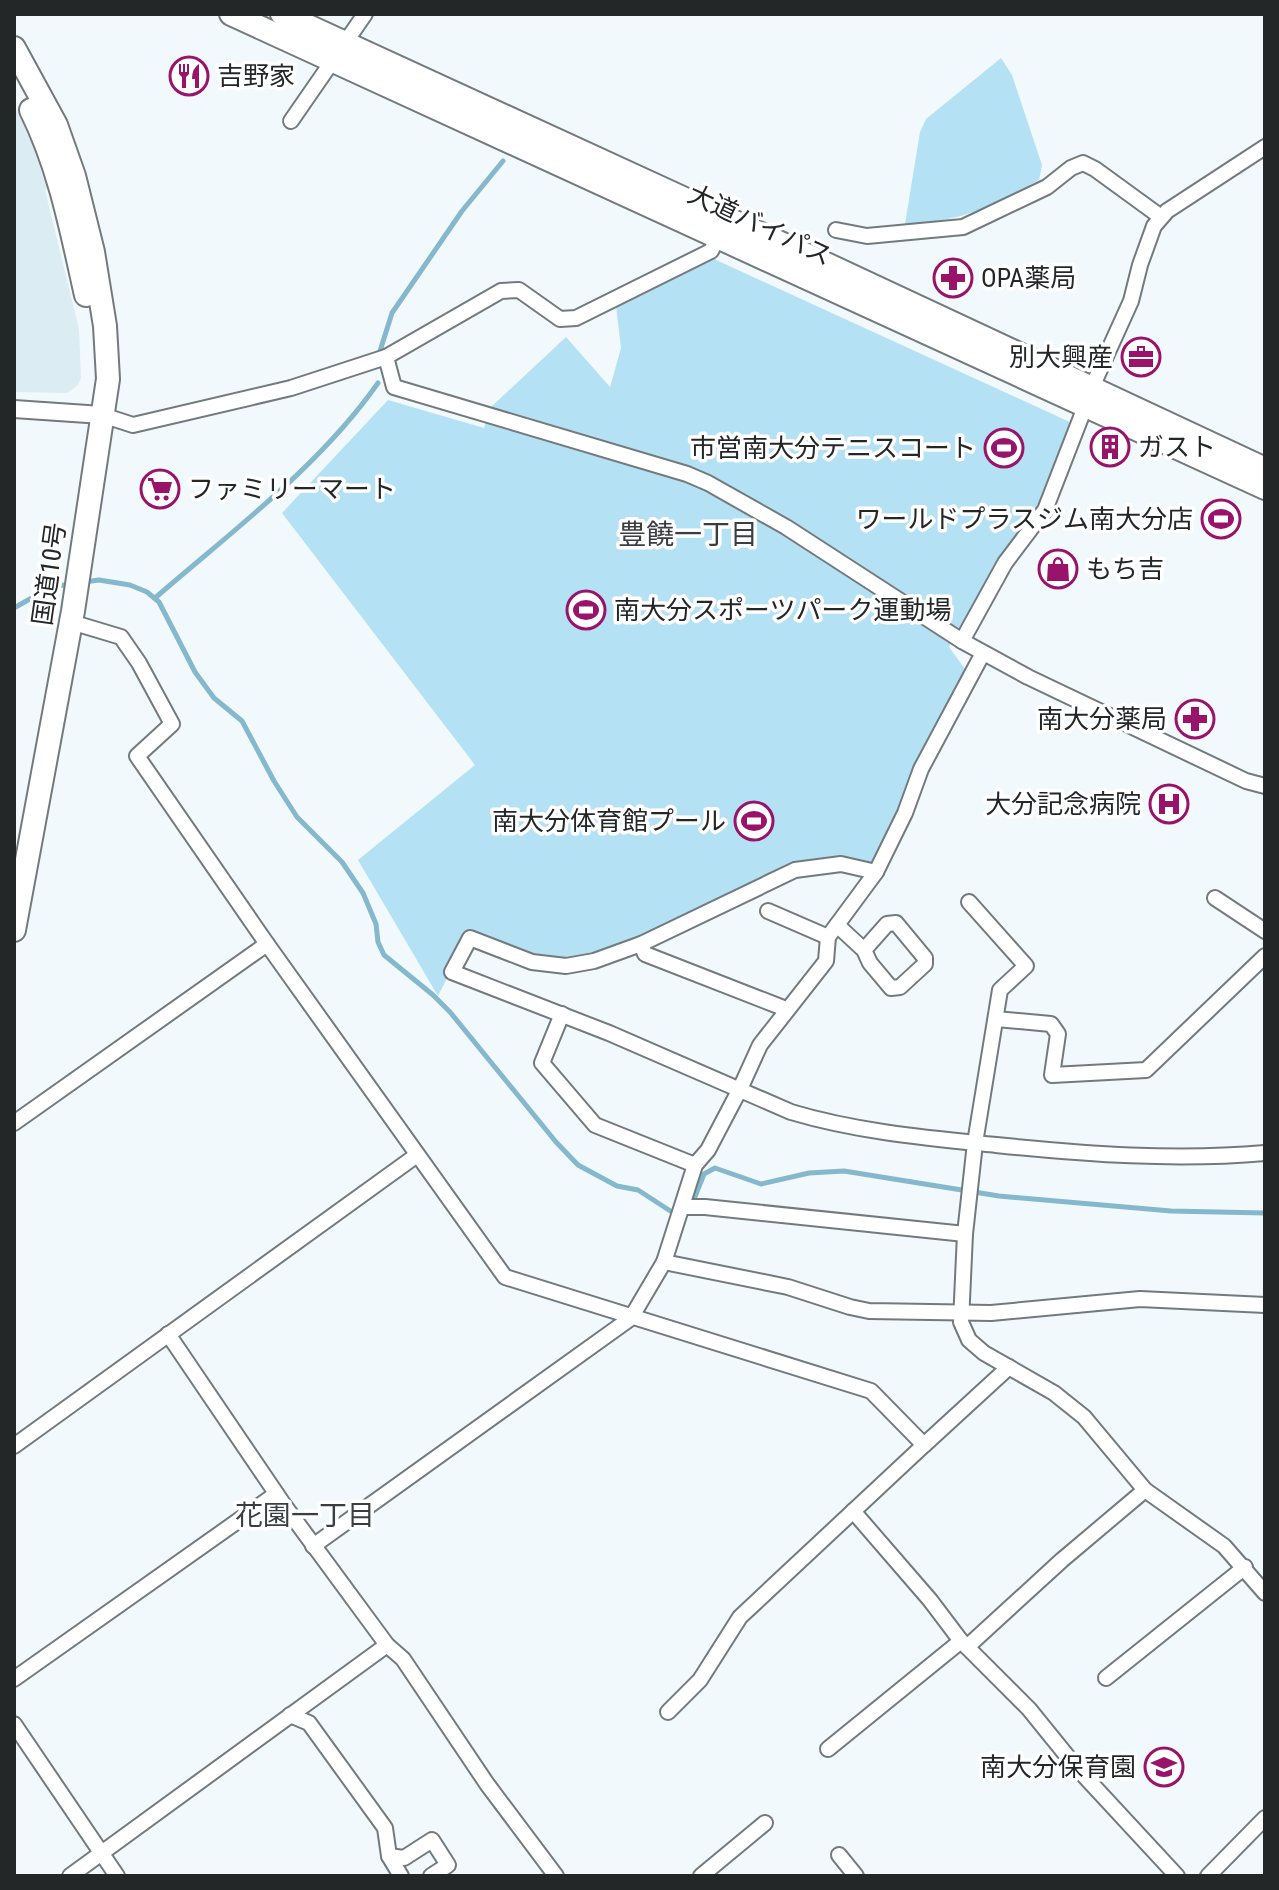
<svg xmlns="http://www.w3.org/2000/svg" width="1279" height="1890" viewBox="0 0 1279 1890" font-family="'Roboto Condensed','Noto Sans JP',sans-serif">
<rect width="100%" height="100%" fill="#f1f9fc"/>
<polygon fill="#dcecf3" points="14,105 32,143 47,189 45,190 79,329 81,378 78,385 67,393 14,392"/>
<g fill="#b5e1f4">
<path d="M1001 58 1012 75 1042 165 1039 180C991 207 961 222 905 224L920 132 926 119Z"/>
<polygon points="714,259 1072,423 1039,506 999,559 949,647 965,669 911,771 895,819 873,863 842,857 792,865 649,934 592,957 565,962 531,958 469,935 438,996 358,860 475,765 282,513 388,400 484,428 490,408 566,337 610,387 621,348 616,306"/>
</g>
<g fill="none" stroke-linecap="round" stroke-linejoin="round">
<g stroke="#85b8cd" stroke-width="5">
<polyline points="380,351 392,313 462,211 503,161"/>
<polyline points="84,582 99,580 130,585 147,592 159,602 195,672 214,698 242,721 274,781 297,817 342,862 363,893 376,924 378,942 384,955 433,995 450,1012 556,1142 578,1165 617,1186 638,1190 675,1214 678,1211"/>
<path d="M155 598C232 531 319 467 378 383"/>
<polyline points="14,608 51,587 71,584"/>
<polyline points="689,1203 694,1199 704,1174 715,1168 761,1184 809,1173 844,1171 999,1196 1171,1211 1265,1213"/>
</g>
<g stroke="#737a7e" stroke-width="18">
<g id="minor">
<polyline points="291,121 365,14"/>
<polyline points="1265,147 1167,211 1154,226 1140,265 1131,301 1097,376 1045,510 1005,563 962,641 1028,677 1246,781 1265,786"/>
<polyline points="836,230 867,236 963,227 1047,187 1071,168 1083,163 1095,169 1161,217"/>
<polyline points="386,357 394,387 687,474 708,483 786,527 962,641"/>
<polyline points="102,415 133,425 291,388 386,357 501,291 519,290 560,319 576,318 711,251 718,237"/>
<polyline points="71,622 121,637 139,663 172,724 137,756 267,944 505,1277 871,1391 924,1445 1009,1367"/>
<path d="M983 653 921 769 905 813 876 872 841 864 795 870 641 944 594 961 566 966 532 962 470 938 452 972 609 1033 791 1112C858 1132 927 1138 996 1145 1087 1154 1174 1161 1265 1153"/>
<polyline points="1215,898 1265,931"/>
<polyline points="969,902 1026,966 1000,990 975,1143 965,1234 961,1322 969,1340 984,1353 1054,1393 1084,1417 1145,1490 1224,1546 1265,1593"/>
<polyline points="768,911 828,937"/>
<polyline points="837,925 864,950 887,924 896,923 925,958 925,964 900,987 891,988 870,963 864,950"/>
<polyline points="641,944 645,954 786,1009"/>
<polyline points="562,1014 542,1063 595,1125 695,1165"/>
<polyline points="996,1019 1051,1024 1058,1034 1052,1075 1146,1070 1265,956"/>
<polyline points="14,1123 267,944"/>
<polyline points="683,1207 705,1207 965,1234"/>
<polyline points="664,1262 788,1287 850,1307 869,1311 991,1313 1140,1299 1265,1305"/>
<polyline points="168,1334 284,1505 387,1645 403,1659 487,1784 556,1876"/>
<polyline points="14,1446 417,1155"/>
<polyline points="853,1511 930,1600 961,1641 1029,1709 1076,1767 1177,1876"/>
<polyline points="313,1546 631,1318 664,1262 695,1165 708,1150 740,1089 760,1045 826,961 828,937 876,872"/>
<polyline points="967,1647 1062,1560 1145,1490"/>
<polyline points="1106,1678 1245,1567"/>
<polyline points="14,1679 276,1494"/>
<polyline points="668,1712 700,1680 740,1617 924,1445"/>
<polyline points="290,1715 309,1723 385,1828 389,1856 401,1876"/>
<polyline points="14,1724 117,1876"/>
<polyline points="828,1749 961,1641"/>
<polyline points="839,1855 856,1876"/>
<polyline points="389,1856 404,1858 432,1840 448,1865 431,1876"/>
<polyline points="70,1876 387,1645"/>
<polyline points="701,1876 765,1823"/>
<polyline points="1208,1876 1265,1818"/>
</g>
</g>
<g stroke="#737a7e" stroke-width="20">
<polyline id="tertiary" points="14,409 102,415"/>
</g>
<g stroke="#737a7e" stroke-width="26">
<g id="trunk">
<polyline points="231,14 1265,488"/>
<polyline points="282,14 824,263 1265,469"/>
<polyline points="14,48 56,125 74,176 93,252 105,326 108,379 73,611 14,930"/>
<path d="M31 110C60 168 72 233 86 295"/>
</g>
</g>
<use href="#minor" stroke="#fff" stroke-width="14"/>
<use href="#tertiary" stroke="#fff" stroke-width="16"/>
<use href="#trunk" stroke="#fff" stroke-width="22"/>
</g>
<defs>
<g id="restaurant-ring" transform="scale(2)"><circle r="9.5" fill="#fff" stroke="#981369" stroke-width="1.5"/><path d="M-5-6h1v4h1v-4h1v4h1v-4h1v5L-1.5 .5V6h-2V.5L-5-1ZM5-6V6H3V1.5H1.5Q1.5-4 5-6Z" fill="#981369"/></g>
<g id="pharmacy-ring" transform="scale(2)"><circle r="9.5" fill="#fff" stroke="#981369" stroke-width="1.5"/><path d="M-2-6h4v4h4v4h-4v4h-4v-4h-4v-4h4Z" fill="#981369"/></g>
<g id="office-ring" transform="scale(2)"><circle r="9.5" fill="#fff" stroke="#981369" stroke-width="1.5"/><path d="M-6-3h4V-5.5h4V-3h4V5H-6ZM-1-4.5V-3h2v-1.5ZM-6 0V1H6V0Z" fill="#981369"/></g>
<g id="building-ring" transform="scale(2)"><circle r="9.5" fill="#fff" stroke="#981369" stroke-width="1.5"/><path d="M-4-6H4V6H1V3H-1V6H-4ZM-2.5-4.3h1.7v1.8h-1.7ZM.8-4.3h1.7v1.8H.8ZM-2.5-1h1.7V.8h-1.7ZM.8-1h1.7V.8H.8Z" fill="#981369"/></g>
<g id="stadium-ring" transform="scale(2)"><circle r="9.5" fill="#fff" stroke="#981369" stroke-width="1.5"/><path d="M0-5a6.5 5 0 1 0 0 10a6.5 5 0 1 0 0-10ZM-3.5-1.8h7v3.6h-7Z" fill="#981369"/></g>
<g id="supermarket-ring" transform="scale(2)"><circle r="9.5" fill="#fff" stroke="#981369" stroke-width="1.5"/><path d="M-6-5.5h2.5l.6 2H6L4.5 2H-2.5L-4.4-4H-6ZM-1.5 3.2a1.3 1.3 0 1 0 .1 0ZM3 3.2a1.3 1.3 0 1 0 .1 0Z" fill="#981369"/></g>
<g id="shop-ring" transform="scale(2)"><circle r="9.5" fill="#fff" stroke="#981369" stroke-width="1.5"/><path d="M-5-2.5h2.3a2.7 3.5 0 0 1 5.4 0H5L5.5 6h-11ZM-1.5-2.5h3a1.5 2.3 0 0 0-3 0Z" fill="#981369"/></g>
<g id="hospital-ring" transform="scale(2)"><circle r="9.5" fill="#fff" stroke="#981369" stroke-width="1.5"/><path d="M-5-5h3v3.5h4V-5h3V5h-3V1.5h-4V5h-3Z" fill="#981369"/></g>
<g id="school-ring" transform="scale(2)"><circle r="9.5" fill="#fff" stroke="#981369" stroke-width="1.5"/><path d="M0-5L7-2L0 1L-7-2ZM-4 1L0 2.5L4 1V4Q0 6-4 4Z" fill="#981369"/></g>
</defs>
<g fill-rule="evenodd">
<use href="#restaurant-ring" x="189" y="76"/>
<use href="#pharmacy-ring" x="953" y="278"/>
<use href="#office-ring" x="1141" y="357"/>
<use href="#building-ring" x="1110" y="447"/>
<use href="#stadium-ring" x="1004" y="448"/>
<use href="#supermarket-ring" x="160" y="489"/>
<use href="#stadium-ring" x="1221" y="519"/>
<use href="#shop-ring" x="1058" y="569"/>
<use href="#stadium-ring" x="586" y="610"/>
<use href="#pharmacy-ring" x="1195" y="719"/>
<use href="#hospital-ring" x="1169" y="804"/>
<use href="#stadium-ring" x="754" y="821"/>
<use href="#school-ring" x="1164" y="1767"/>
</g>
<g text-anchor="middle" stroke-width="7" stroke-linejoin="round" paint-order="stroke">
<g font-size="26" fill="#242728" stroke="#fff" text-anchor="end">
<text x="217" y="85" text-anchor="start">吉野家</text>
<text x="981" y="287" text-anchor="start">OPA薬局</text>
<text x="1113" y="366">別大興産</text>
<text x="1138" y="456" text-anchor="start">ガスト</text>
<text x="976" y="457">市営南大分テニスコート</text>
<text x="188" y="498" text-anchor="start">ファミリーマート</text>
<text x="1193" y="528">ワールドプラスジム南大分店</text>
<text x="1086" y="578" text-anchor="start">もち吉</text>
<text x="614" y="619" text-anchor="start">南大分スポーツパーク運動場</text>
<text x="1167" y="728">南大分薬局</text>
<text x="1141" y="813">大分記念病院</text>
<text x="726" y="830">南大分体育館プール</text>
<text x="1136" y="1776">南大分保育園</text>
</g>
<g font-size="26" fill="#242728" stroke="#fff">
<text transform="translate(760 225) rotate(25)" y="9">大道バイパス</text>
<text transform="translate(49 574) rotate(-82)" y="9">国道10号</text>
</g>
<g font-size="28" fill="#383e41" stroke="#fff">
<text x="688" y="544">豊饒一丁目</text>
<text x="305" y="1525">花園一丁目</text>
</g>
</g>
<rect width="1279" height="1890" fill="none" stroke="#242728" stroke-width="32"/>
</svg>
